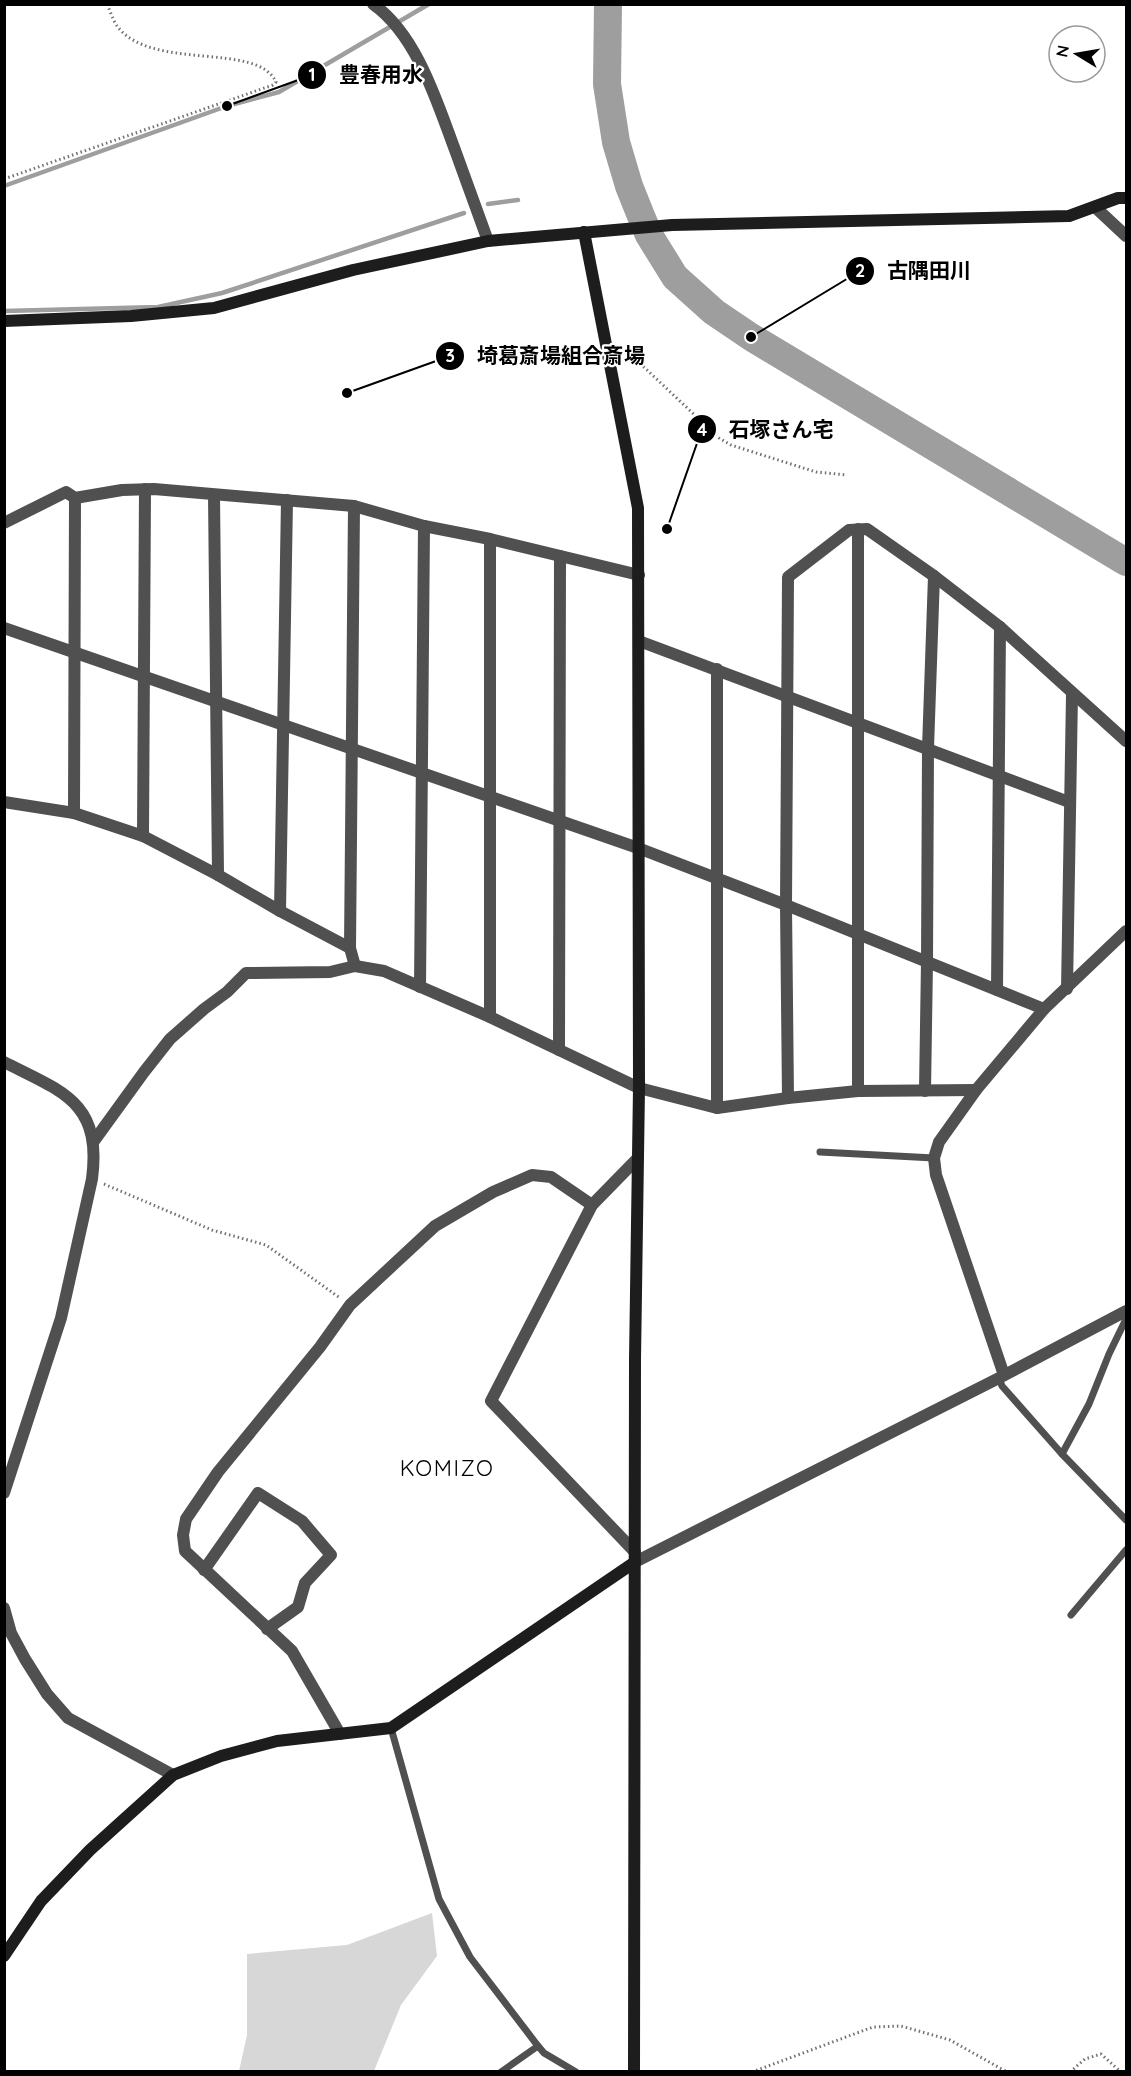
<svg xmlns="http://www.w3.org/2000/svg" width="1131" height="2076" viewBox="0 0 1131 2076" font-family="Quicksand,'Noto Sans JP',sans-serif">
<rect width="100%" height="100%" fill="#fff"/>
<polygon fill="#d7d7d7" points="432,1913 437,1956 401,2005 374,2071 239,2071 247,2035 247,1954 347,1945"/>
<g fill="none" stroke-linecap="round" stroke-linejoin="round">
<g stroke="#9e9e9e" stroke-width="4.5">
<polyline points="4,186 227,106 279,92 429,4"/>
<polyline points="488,204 518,200"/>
<polyline points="4,311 158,307 222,293 464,213"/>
</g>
<polyline stroke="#9e9e9e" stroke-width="28" points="608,4 607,84 616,142 629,186 641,216 649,235 675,277 714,312 751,337 1126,562"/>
<g stroke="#727272" stroke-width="3" stroke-dasharray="1.5 3" stroke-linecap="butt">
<path d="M4 179 273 85 276 82C257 41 151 72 117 26 113 20 110 11 107 4"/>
<polyline points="622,351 629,353 719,438 731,445 816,472 847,475"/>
<polyline points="104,1184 212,1230 266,1245 340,1298"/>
<polyline points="752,2072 873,2027 901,2026 950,2040 1007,2072"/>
<polyline points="1070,2072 1085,2059 1101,2054 1121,2072"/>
</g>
<g stroke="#505050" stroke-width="7">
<polyline points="820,1152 934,1158"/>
<polyline points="999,1378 1002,1386 1062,1454 1126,1520"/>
<polyline points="1062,1454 1089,1404 1109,1354 1126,1319"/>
<polyline points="1071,1615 1126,1550"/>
<polyline points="391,1728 439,1899 470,1957 538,2046 544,2053 576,2072"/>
<polyline points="501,2072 538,2046"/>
</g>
<g stroke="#505050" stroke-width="12">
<path d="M373 4C417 35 437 102 455 150 466 180 477 210 488 241"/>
<polyline points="1095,207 1126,236"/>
<polyline points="214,495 218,875"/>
<polyline points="354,506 350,948 355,966"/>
<polyline points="4,523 66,492 75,498 122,490 154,489 354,506 424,526 490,539 639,575"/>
<polyline points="490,539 490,1017"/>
<polyline points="4,628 638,848 786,905 1044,1009"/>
<polyline points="639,641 1069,802"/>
<polyline points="717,669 717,1108"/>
<polyline points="4,802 74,813 143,836 218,875 280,911 350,948"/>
<polyline points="74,813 75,498"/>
<polyline points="143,836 145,489"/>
<polyline points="280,911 287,500"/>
<polyline points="420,987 424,526"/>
<polyline points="1067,989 1072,694"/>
<polyline points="997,990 1000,627"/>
<polyline points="559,1050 560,556"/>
<path d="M4 1062C63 1092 102 1102 92 1179L61 1318 4 1493"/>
<polyline points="858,1091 858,529"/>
<polyline points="925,1091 927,962 928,748 934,576"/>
<polyline points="788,1098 786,905 788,577 849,530 867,529 934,576 1000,627 1126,741"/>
<polyline points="94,1141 144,1072 170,1039 204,1009 227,992 246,973 330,972 355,966 384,971 490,1017 639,1088 717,1108 788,1098 858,1091 976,1090"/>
<polyline points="1004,1375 936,1175 934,1158 939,1142 976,1090 1044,1009 1126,931"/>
<polyline points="635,1552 491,1401 592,1205 638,1158"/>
<polyline points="635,1562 999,1378 1126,1311"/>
<polyline points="204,1570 258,1493 302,1521 331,1555 305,1583 298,1607 267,1629"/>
<polyline points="4,1608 11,1633 25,1659 47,1694 68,1718 173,1775"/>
<polyline points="340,1734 292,1651 185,1551 183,1535 186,1519 218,1472 320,1347 350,1305 435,1226 493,1192 532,1175 551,1177 592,1205"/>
</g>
<g stroke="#1d1d1d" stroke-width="12">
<polyline points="584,232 638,508 639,1088 635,1360 634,2072"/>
<polyline points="4,321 131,316 214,308 353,270 488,241 672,225 1069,216 1118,198 1126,198"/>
<polyline points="4,1956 41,1901 90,1850 173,1775 221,1756 277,1741 391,1728 635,1562"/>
</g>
</g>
<g text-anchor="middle" stroke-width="4.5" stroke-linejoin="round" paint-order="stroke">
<g font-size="22" letter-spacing="1.5" fill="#000" stroke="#fff">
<text x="447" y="1476">KOMIZO</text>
</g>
</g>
<path fill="none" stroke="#000" stroke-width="2" d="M227 106L312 75M751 337L860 271M347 393L450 356M667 529L702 429"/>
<g fill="#000" stroke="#fff" stroke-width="2">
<circle cx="227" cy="106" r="6"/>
<circle cx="751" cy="337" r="6"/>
<circle cx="347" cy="393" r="6"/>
<circle cx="667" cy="529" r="6"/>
<circle cx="312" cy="75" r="15"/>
<circle cx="860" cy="271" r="15"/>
<circle cx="450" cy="356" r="15"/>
<circle cx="702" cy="429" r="15"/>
</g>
<g font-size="18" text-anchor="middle" font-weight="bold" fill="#fff">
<text x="312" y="81">1</text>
<text x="860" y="277">2</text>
<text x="450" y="362">3</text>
<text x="702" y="436">4</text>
</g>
<g font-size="21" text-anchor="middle" font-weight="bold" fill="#000" stroke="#fff" stroke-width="4.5" stroke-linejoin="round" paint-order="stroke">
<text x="381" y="82">豊春用水</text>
<text x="929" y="278">古隅田川</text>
<text x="561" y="363">埼葛斎場組合斎場</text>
<text x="781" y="437">石塚さん宅</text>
</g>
<rect width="1131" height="2076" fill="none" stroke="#000000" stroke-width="12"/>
<g transform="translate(1077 54) rotate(281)"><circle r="28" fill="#ffffff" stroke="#999999" stroke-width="1.5"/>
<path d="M0-4.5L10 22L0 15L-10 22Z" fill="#000000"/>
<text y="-9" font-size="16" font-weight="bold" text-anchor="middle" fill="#000000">N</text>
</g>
</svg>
